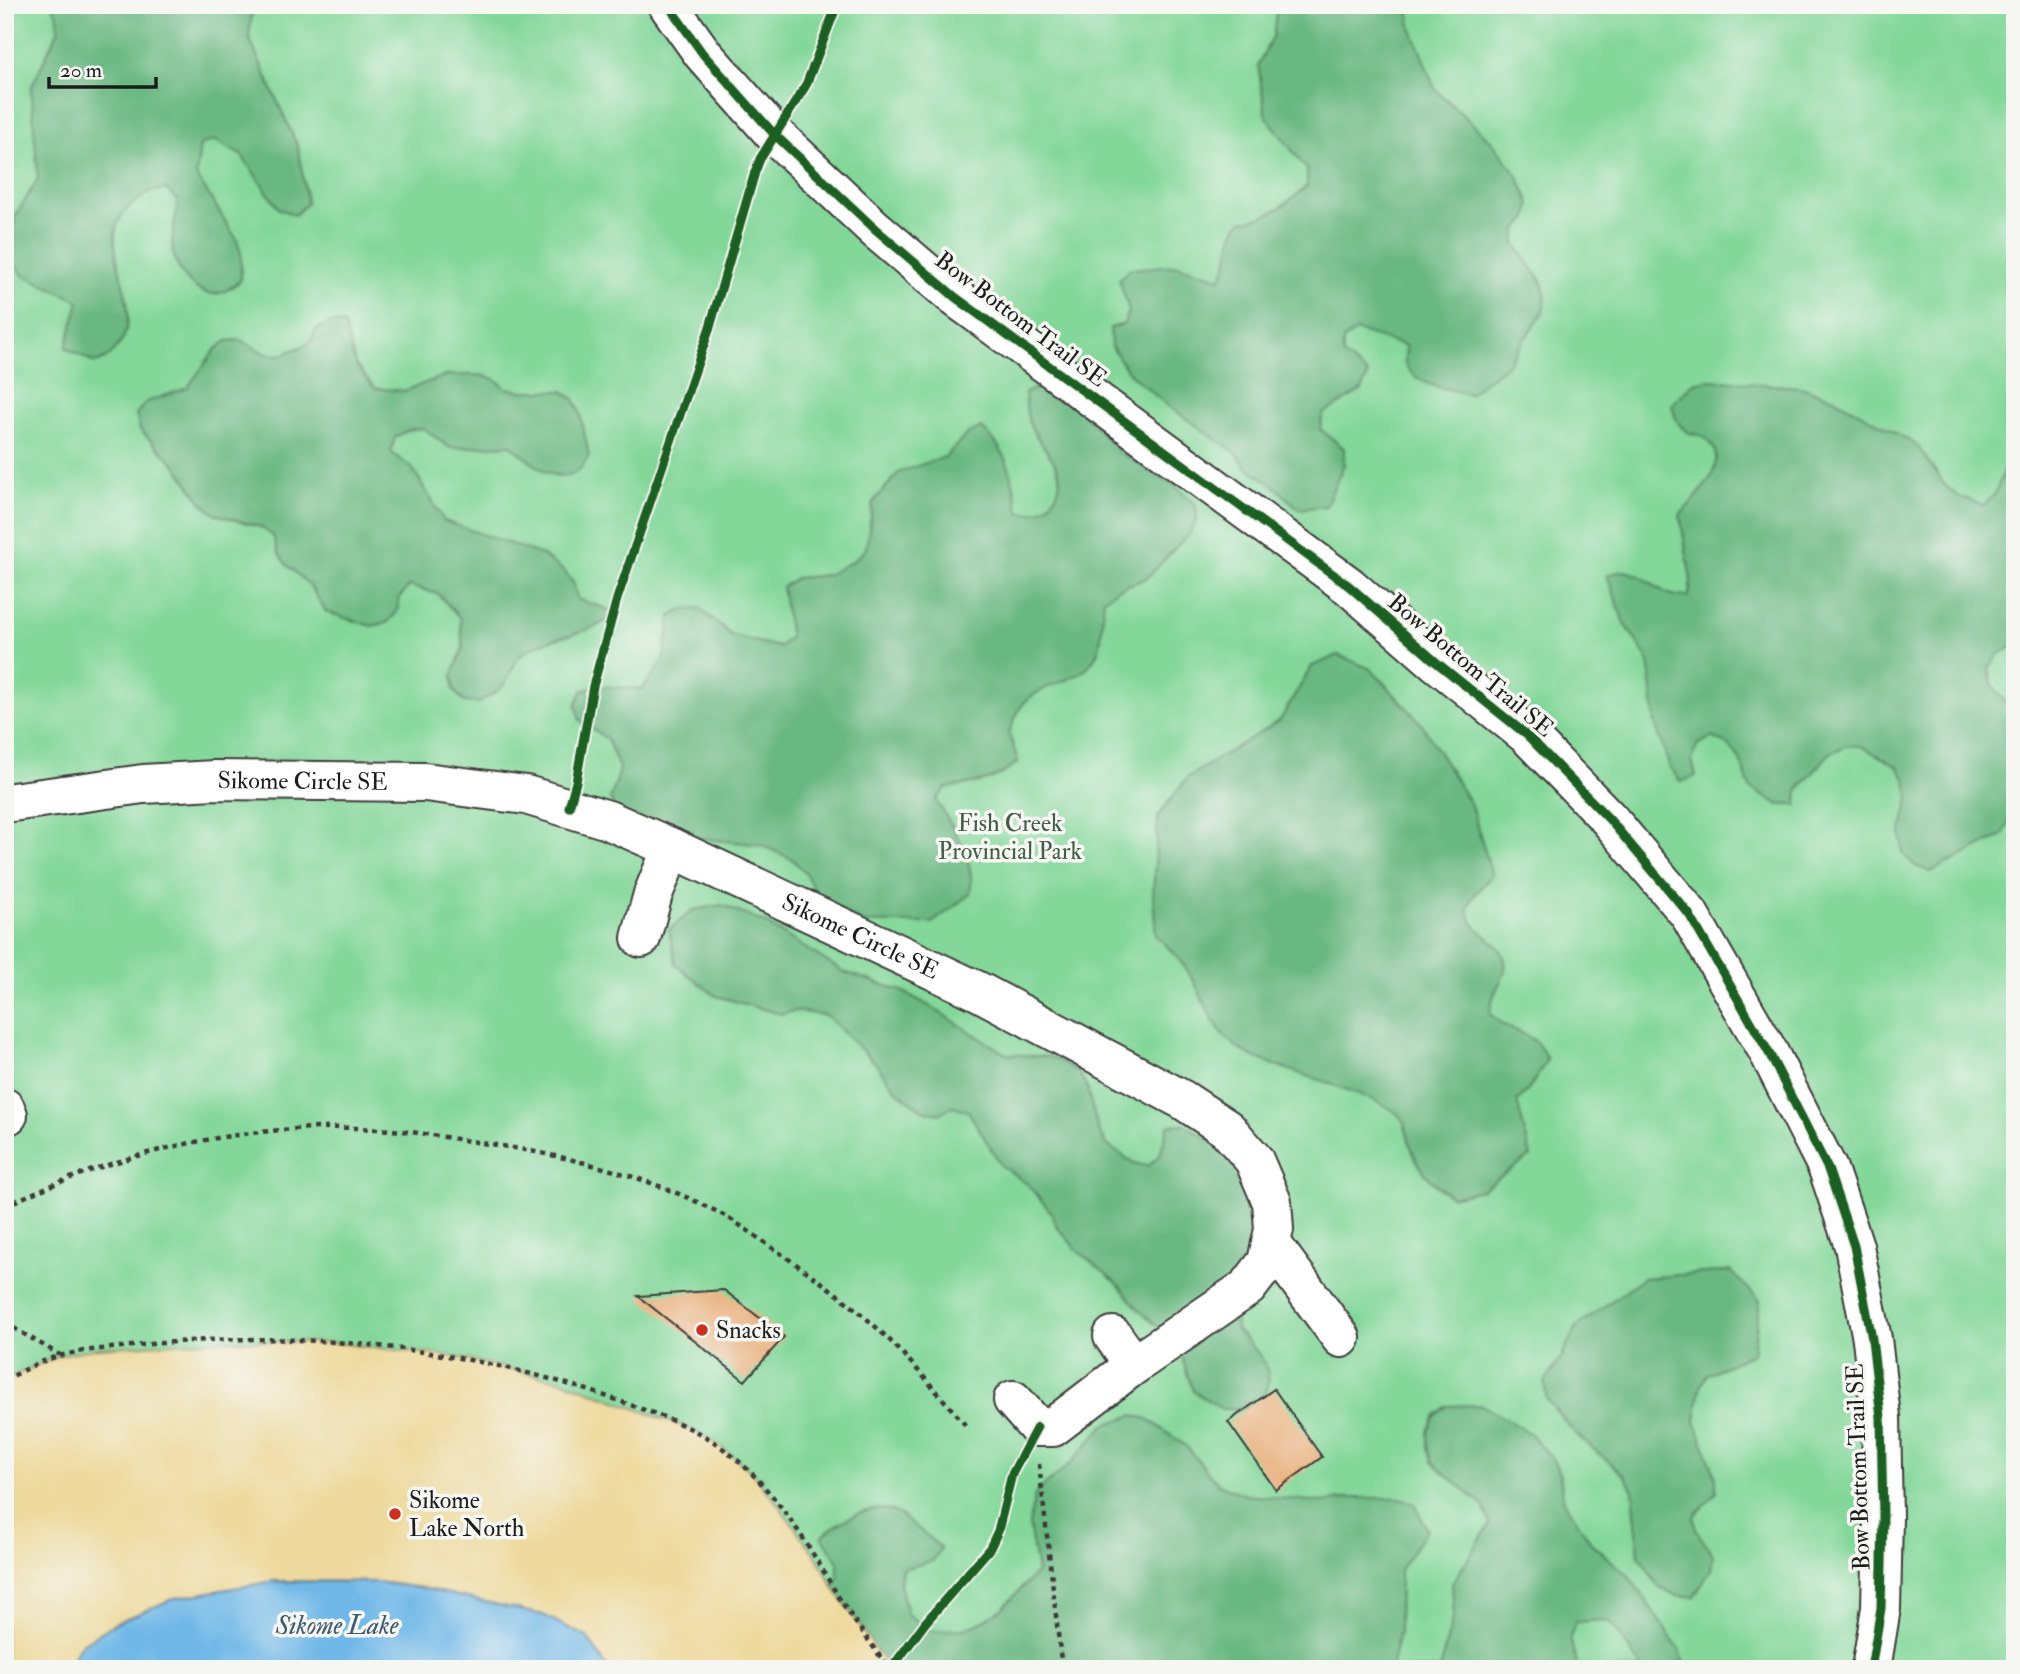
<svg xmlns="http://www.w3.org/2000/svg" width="2020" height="1674" viewBox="0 0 2020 1674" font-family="'IM FELL Double Pica',serif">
<rect width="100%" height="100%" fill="#f6f6f2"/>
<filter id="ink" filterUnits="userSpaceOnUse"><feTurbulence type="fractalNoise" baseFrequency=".0143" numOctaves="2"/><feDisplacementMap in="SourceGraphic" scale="14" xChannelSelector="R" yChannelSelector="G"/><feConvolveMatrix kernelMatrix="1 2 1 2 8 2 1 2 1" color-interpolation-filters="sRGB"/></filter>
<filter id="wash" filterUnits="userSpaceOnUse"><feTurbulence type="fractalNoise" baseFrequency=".00686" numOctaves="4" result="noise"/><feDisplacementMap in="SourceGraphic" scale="28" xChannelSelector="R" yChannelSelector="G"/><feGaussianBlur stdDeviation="1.57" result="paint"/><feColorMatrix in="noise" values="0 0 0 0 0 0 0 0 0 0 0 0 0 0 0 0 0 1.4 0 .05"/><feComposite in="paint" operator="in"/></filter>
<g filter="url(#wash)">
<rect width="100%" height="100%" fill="#f5e6d4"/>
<rect fill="#82d799" stroke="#4f7a5a" stroke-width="2" x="5" y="5" width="2010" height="1664"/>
<g fill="#69b881" stroke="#426a4e" stroke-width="2">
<path d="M52 5H253L249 38 298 147 307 203 295 215 279 209 242 156 214 140 200 145 196 175 236 238 241 252V280C233 286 223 295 211 294 190 291 173 265 172 245 172 231 177 215 178 201L167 190C151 189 146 194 133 204 85 240 151 302 119 345 111 355 107 359 95 363L66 348 79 301 23 275 13 263 10 247 14 218 38 179 31 88 58 31V17Z"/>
<path d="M1277 5H1407L1412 30 1435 89 1491 141 1518 176 1530 204 1528 218 1517 229 1515 244 1542 282 1546 297 1543 312 1507 365 1469 394C1449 389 1413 386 1405 363 1404 359 1406 351 1406 346L1357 331 1343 340V355L1368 374 1362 390 1323 414 1320 429 1344 448V464L1326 506 1299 509 1273 485 1246 467 1236 453 1168 406 1129 373 1111 346 1110 328 1124 324 1129 310 1119 279 1130 269 1177 265 1220 278C1234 256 1225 242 1241 221 1269 218 1287 204 1307 186V170L1266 116 1258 65 1273 36Z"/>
<path d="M330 323 344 324 356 366 375 388 404 391 447 375H480L495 379 506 388 521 391H563L574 399 580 412 589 456C586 460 583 468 579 470 554 488 529 460 511 445L450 448 423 428 408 430 395 437 391 452 413 469 444 521 542 555 565 572 574 584 577 599 616 612C592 637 560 633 531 648 515 655 514 670 505 683 500 691 487 697 479 703L464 702 454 690 452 676 463 648 460 618 438 594 409 586 399 598 397 612 387 623 371 626 326 612 310 586 286 564 278 552 273 536 261 527 215 514 202 503 175 464 140 430 136 414 146 402 187 388 215 350 226 341 241 340 266 354 281 355 310 343 316 330Z"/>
<path d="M1709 380 1800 387 1832 397 1917 445 1944 484 1957 496 1984 505 1995 494 2015 440V645L1998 655 1989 669 1992 684 2015 715V800L2010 805V820L2003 835 1931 872 1915 866 1903 854 1901 832 1909 798 1906 780 1898 767 1861 746H1845L1829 754 1798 790 1797 805H1779L1750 788 1739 757 1727 744 1712 737 1697 745 1692 760 1696 776 1681 782 1670 768 1655 723 1649 662 1623 620 1607 575C1612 574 1619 571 1623 571 1649 573 1660 601 1689 596L1691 580 1680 515C1696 497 1736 460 1704 437 1699 434 1692 435 1688 432 1677 426 1674 415 1672 404L1694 383Z"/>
<path d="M1039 387 1080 410 1121 453 1173 484 1196 505 1197 520 1190 533 1147 578 1118 589 1104 599C1102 615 1103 633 1099 648 1086 687 1047 677 1023 704 1017 711 1013 724 1009 733L1018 761C999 782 973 783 946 788L936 800C953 829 977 859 970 894L932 923H863L819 898 804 871 792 859 761 845 663 834 617 814 610 799 620 770 607 739 580 721 576 705 582 691 596 686 642 689 663 662 671 616 684 609 699 608 733 636 779 647 790 637 782 587 796 578 827 575 854 560 866 549 873 502 899 472 945 457 968 433 982 428C1009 451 1013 478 1019 512 1033 514 1043 512 1052 501 1075 471 1041 450 1030 425 1026 416 1026 402 1025 393Z"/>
<path d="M1338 655 1371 669 1421 723 1471 805 1492 875C1470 900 1455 911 1486 936 1493 942 1501 948 1504 957 1510 972 1497 984 1493 998 1491 1003 1491 1009 1490 1014 1511 1036 1535 1028 1547 1060L1529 1089 1517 1101 1531 1156 1481 1190 1452 1197C1430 1182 1419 1170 1410 1145 1408 1137 1406 1126 1402 1119 1385 1095 1281 1071 1250 1055 1210 1035 1210 1005 1188 972 1179 958 1168 946 1156 936L1153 896 1158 816 1188 777 1280 720 1312 666Z"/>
<path d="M722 905 765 923 844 972 902 991 928 1005 1006 1054 1051 1057 1064 1063 1079 1073 1087 1088 1099 1132 1107 1145 1134 1163 1148 1166 1160 1155 1168 1125 1185 1124 1225 1150 1269 1213 1282 1259 1273 1290 1241 1300 1235 1314 1236 1330C1261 1353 1283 1376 1257 1408L1222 1409 1193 1391 1177 1343 1139 1310 1117 1283 1079 1252 1057 1227 1051 1212 1027 1184 1001 1165 968 1111 953 1106 939 1114 922 1110 896 1090 875 1063 827 1016 796 1011 781 1014 716 996 676 965 669 930 693 910Z"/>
<polygon points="1730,1271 1760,1300 1753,1354 1707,1374 1700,1387 1695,1420 1716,1478 1716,1493 1694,1516 1696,1530 1713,1555 1711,1570 1694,1597 1675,1595 1658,1586 1649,1572 1639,1556 1633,1491 1625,1476 1575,1433 1547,1400 1544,1383 1562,1356 1576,1327 1643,1278"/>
<path d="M1482 1405 1531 1434 1551 1457 1559 1470 1564 1501 1572 1514 1593 1545 1629 1576 1680 1651 1685 1664 1683 1669H1642C1630 1653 1622 1633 1607 1620L1576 1622 1570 1638 1578 1669H1439L1454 1615 1452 1584 1490 1524 1483 1506 1432 1462 1428 1447V1431L1434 1417 1446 1406Z"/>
<path d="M1133 1415 1148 1419 1187 1447 1218 1484 1246 1495 1322 1502 1351 1498H1400L1414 1503 1427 1530 1400 1570 1399 1632 1391 1669H826L829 1593 838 1579V1562L822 1536C839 1521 869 1504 892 1511 902 1513 931 1540 941 1548L933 1561 902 1569 900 1584 907 1614 931 1631 963 1629 978 1624 1003 1608 1037 1572 1029 1524 1035 1494 1072 1462 1104 1425Z"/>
</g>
<polygon fill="#eeda9e" stroke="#857b5d" stroke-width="2" points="223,1340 335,1343 456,1357 563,1381 692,1430 720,1446 747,1468 773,1498 816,1556 836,1591 889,1669 608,1669 587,1637 543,1615 422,1588 377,1582 275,1581 175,1598 114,1624 81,1645 65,1669 5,1669 5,1380 60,1355 99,1348"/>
<polygon fill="#70b8e8" stroke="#466a82" stroke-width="2" points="275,1581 377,1582 422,1588 543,1615 587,1637 608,1669 65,1669 81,1645 114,1624 175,1598"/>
<g id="blocks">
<g fill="#e9ae79">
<polygon points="724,1290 784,1337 745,1381 638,1296"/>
<polygon points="1274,1389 1322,1457 1276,1490 1228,1422"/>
</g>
</g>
</g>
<g filter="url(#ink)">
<use href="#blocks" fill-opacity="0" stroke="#3d3a38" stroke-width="2"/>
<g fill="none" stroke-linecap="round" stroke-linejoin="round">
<g stroke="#3d3a38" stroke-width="42">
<g id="minor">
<polyline points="668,5 703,54 774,134 874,228 955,297 1349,586 1436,662 1528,736 1609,819 1689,914 1769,1053 1828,1169 1854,1246 1872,1339 1881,1417 1883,1517 1881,1608 1871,1669"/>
<path id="s1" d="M5 803 143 784 214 780 425 782 526 795 608 820 672 848 978 991 1183 1100 1227 1129 1254 1160 1272 1202 1274 1229 1267 1262 1248 1287 1134 1365 1053 1427H1037L1013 1400"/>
<polyline points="641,938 653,894 672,848"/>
<polyline points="5,1108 8,1115"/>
<polyline points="1271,1243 1341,1338"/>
<polyline points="1113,1336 1134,1365"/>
</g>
</g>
<g stroke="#3d3a38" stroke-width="4.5" stroke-dasharray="5 5" stroke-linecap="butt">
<path d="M5 1206C124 1149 259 1119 391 1130 419 1132 448 1138 476 1142 565 1155 647 1174 727 1217 742 1226 757 1237 771 1247 817 1278 863 1311 901 1352 924 1376 946 1403 968 1428"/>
<polyline points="5,1323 60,1355"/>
<path d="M5 1380C23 1371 43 1359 63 1355 89 1349 115 1348 142 1345 301 1328 475 1348 625 1403 658 1415 693 1426 721 1447 771 1483 805 1539 835 1591 851 1618 871 1643 889 1669"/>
<polyline points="1039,1464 1062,1669"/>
</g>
<use href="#minor" stroke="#fff" stroke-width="38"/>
<g stroke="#f6f6f2" stroke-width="13">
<g id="cycleway">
<polyline points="668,5 703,54 774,134 874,228 955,297 1349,586 1436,662 1528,736 1609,819 1689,914 1769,1053 1828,1169 1854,1246 1872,1339 1881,1417 1883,1517 1881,1608 1871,1669"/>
<polyline points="569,807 576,782 593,686 617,599 710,327 755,172 760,159 806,85 837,5"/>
<polyline points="891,1669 925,1623 990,1548 998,1531 1012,1474 1037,1427"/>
</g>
</g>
<use href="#cycleway" stroke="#1b5e20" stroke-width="9"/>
</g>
</g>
<g fill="#c8321e" stroke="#f6f6f2" stroke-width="2.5">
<circle cx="702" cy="1330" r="7"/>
<circle cx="395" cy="1514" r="7"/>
</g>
<g text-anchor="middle" stroke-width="7" stroke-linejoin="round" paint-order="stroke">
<g font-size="24" fill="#1c1c1c" stroke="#f6f6f2">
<text transform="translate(1021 319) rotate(37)" y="8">Bow Bottom Trail SE</text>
<text transform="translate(1471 665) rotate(40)" y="8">Bow Bottom Trail SE</text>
<text dy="8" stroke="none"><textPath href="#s1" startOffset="299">Sikome Circle SE</textPath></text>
<text dy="8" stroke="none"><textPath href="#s1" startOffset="887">Sikome Circle SE</textPath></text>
<text transform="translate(1858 1467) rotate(-92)" y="8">Bow Bottom Trail SE</text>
</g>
<g font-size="24" fill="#405d48" stroke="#f6f6f2">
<text x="1010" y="831">Fish Creek<tspan x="1010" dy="28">Provincial Park</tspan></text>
</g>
<g font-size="24" fill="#1c1c1c" stroke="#f6f6f2" text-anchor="start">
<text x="716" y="1338">Snacks</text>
<text x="409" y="1508">Sikome<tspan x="409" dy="28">Lake North</tspan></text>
</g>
<g font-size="26" font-style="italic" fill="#3e5a6e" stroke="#f6f6f2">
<text x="337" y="1634">Sikome Lake</text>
</g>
</g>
<rect width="2020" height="1674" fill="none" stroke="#f6f6f2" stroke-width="28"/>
<path d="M49 77v10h107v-10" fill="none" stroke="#1c1c1c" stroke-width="3.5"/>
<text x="60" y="77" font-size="21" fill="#1c1c1c" stroke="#f6f6f2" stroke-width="5" paint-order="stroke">20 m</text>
</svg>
